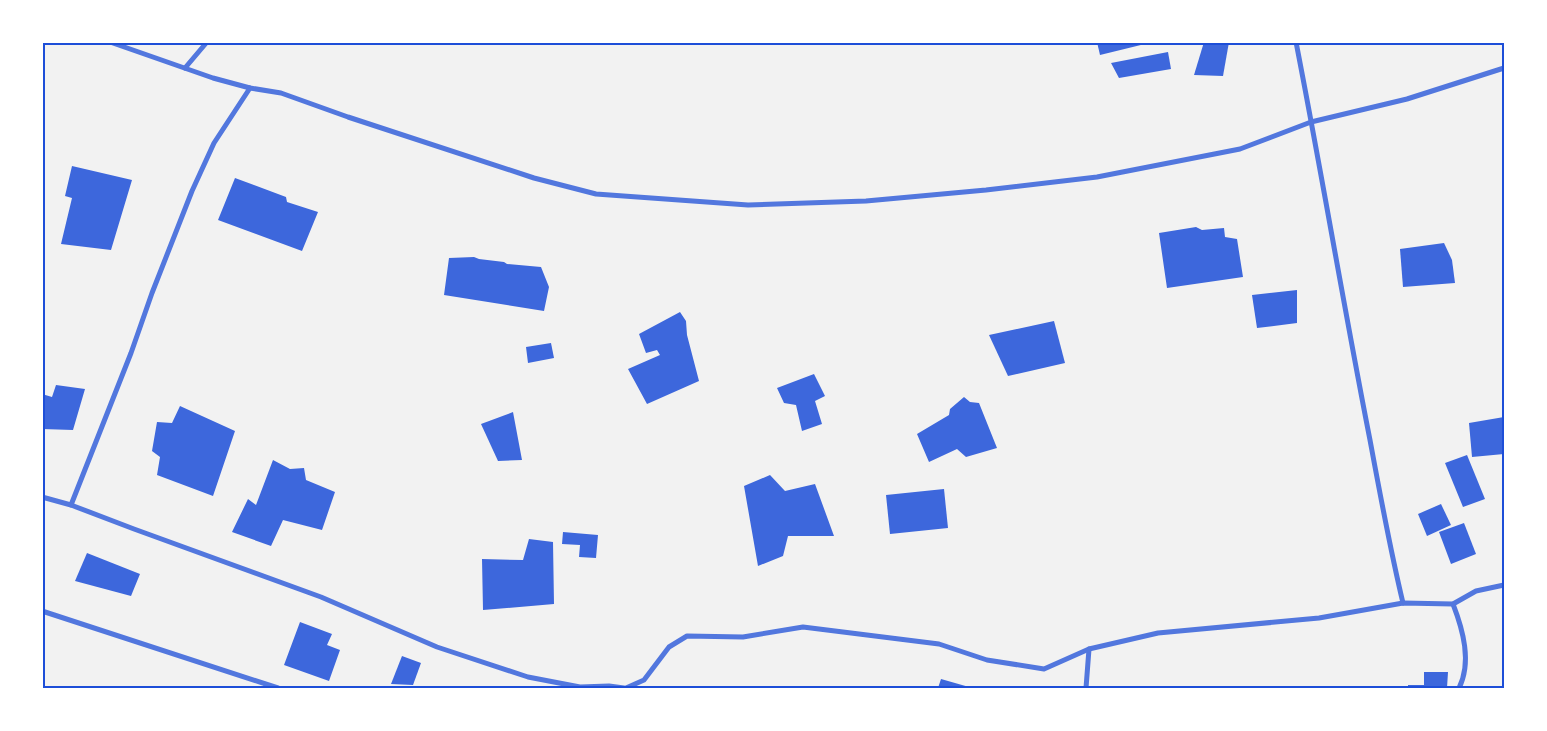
<svg xmlns="http://www.w3.org/2000/svg" width="1547" height="731" viewBox="0 0 1547 731" font-family="'Asap Condensed',sans-serif">
<rect width="100%" height="100%" fill="#f2f2f2"/>
<g fill="#3d67dc">
<polygon points="1097,42 1149,42 1149,43 1100,55"/>
<polygon points="1204,42 1229,42 1223,76 1194,75"/>
<polygon points="1168,52 1171,69 1119,78 1111,63"/>
<polygon points="72,166 132,180 111,250 61,244 72,198 65,196"/>
<polygon points="235,178 286,197 287,202 318,212 302,251 218,220"/>
<polygon points="1196,227 1202,230 1224,228 1225,237 1237,239 1243,277 1167,288 1159,233"/>
<polygon points="1444,243 1452,260 1455,283 1403,287 1400,249"/>
<polygon points="474,257 479,259 504,262 507,264 541,267 549,287 544,311 444,295 449,258"/>
<polygon points="1297,290 1297,323 1257,328 1252,295"/>
<polygon points="680,312 686,321 687,335 699,381 647,404 628,369 660,355 657,350 646,353 639,334"/>
<polygon points="1054,321 1065,363 1008,376 989,335"/>
<polygon points="551,343 554,358 528,363 526,347"/>
<polygon points="814,374 825,396 815,401 822,424 802,431 796,405 784,403 777,388"/>
<polygon points="56,385 85,389 73,430 42,429 42,394 52,397"/>
<polygon points="964,397 970,402 979,403 997,448 966,457 957,449 929,462 917,434 949,415 950,409"/>
<polygon points="180,406 235,431 213,496 157,475 160,457 152,451 157,422 172,423"/>
<polygon points="513,412 522,460 498,461 481,424"/>
<polygon points="1504,417 1504,454 1472,457 1469,423"/>
<polygon points="1467,455 1485,499 1463,507 1445,463"/>
<polygon points="273,460 290,469 304,468 306,480 335,492 322,530 283,520 271,546 232,532 248,499 256,505"/>
<polygon points="770,475 785,491 815,484 834,536 788,536 783,556 758,566 744,486"/>
<polygon points="944,489 948,528 890,534 886,495"/>
<polygon points="1441,504 1451,525 1427,536 1418,514"/>
<polygon points="1464,523 1476,554 1451,564 1439,532"/>
<polygon points="563,532 598,535 596,558 579,557 580,545 562,544"/>
<polygon points="529,539 553,542 554,604 483,610 482,559 523,560"/>
<polygon points="87,553 140,574 131,596 75,581"/>
<polygon points="300,622 332,634 327,645 340,650 329,681 284,665"/>
<polygon points="402,656 421,663 413,685 391,684"/>
<polygon points="1424,672 1448,672 1447,688 1408,688 1408,685 1424,685"/>
<polygon points="941,679 969,687 969,688 938,688"/>
</g>
<g fill="none" stroke-linecap="round" stroke-linejoin="round">
<g stroke="#5277de" stroke-width="5">
<polyline points="110,42 213,78 250,88 281,93 348,117 534,178 596,194 748,205 866,201 986,190 1097,177 1240,149 1311,122 1407,99 1504,68"/>
<path d="M1296 42C1322 175 1344 308 1370 440 1380 494 1390 549 1403 603"/>
<polyline points="185,68 207,42"/>
<polyline points="42,497 71,505 134,529 321,597 437,647 528,677 580,687 609,686 624,688"/>
<polyline points="71,505 131,353 152,293 192,191 214,143 250,88"/>
<path d="M1453 604C1463 630 1472 662 1459 688"/>
<polyline points="42,611 278,688"/>
<polyline points="626,688 644,680 669,647 687,636 743,637 803,627 939,644 987,660 1044,669 1089,649 1158,633 1319,618 1403,603 1453,604 1476,591 1504,585"/>
<polyline points="1086,688 1089,649"/>
</g>
</g>
<rect width="1547" height="731" fill="none" stroke="#ffffff" stroke-width="88"/>
<rect x="44" y="44" width="1459" height="643" fill="none" stroke="#1d4ed8" stroke-width="2"/>
</svg>
